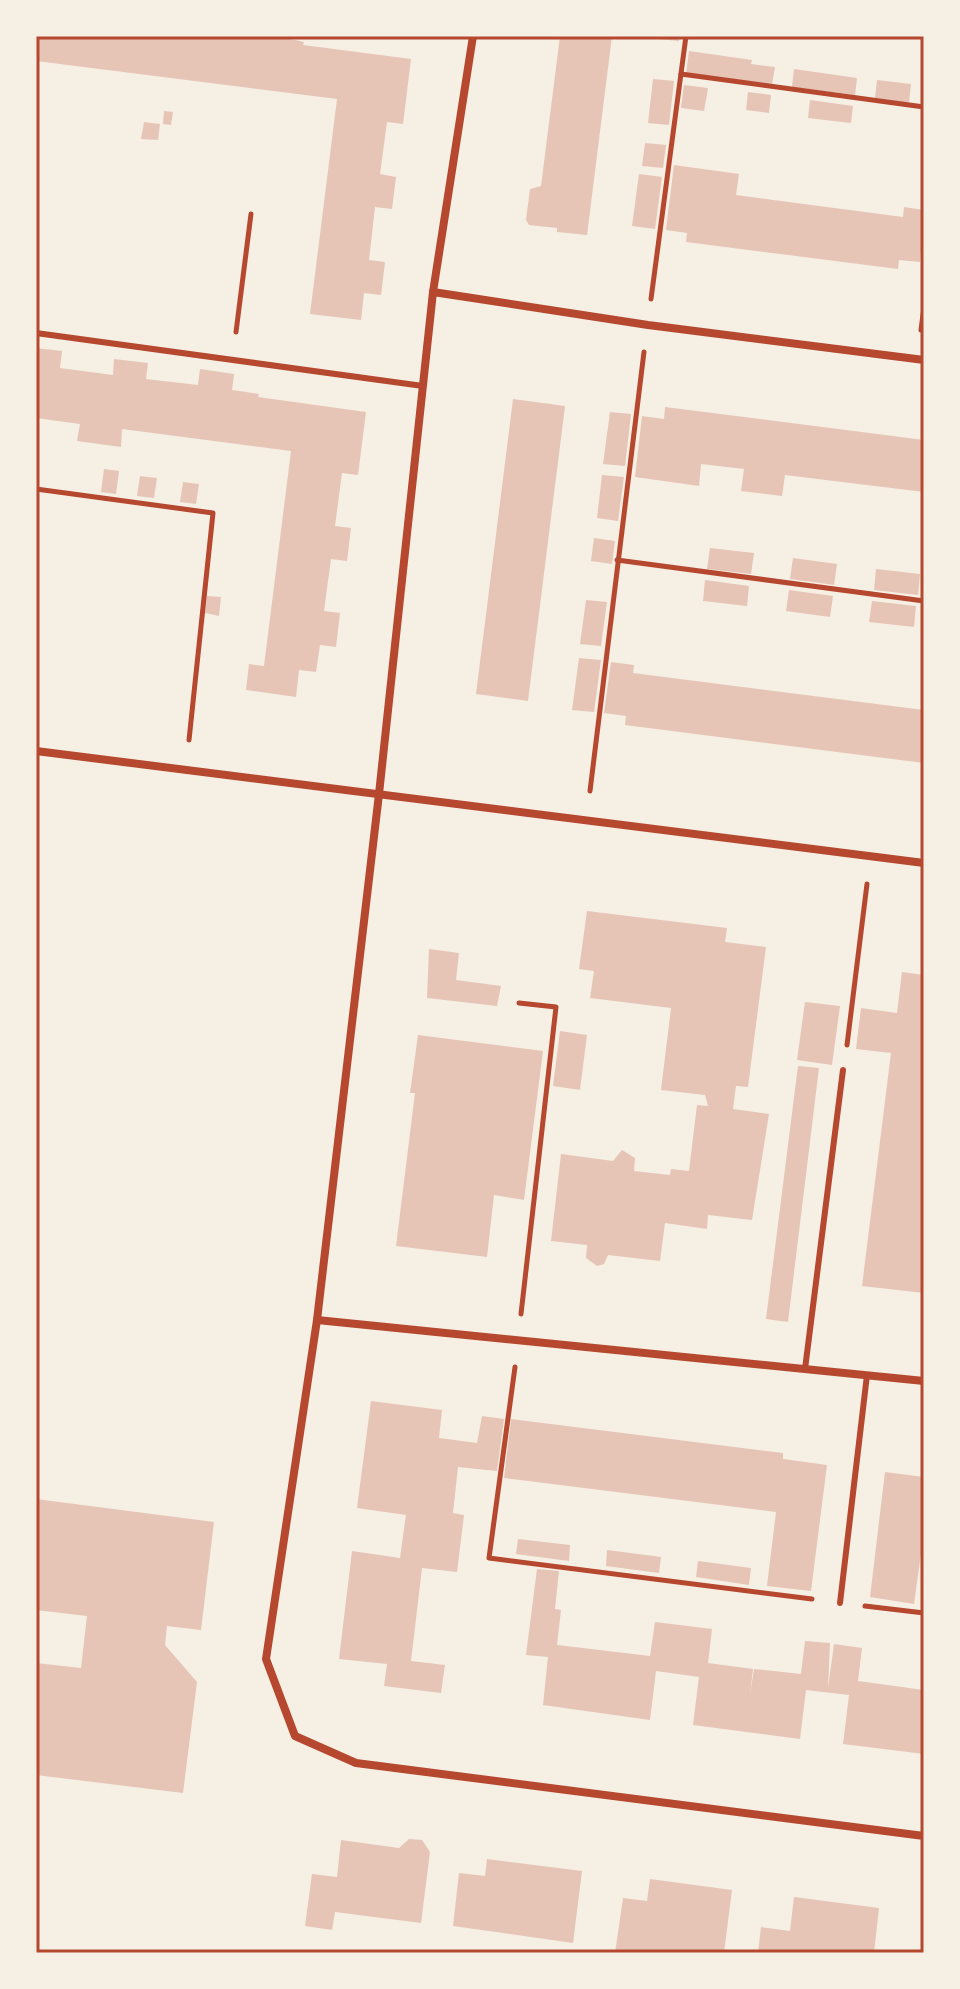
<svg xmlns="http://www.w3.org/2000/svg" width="960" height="1989" viewBox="0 0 960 1989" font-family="'Asap Condensed',sans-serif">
<rect width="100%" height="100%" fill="#f6efe4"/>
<g fill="#e6c5b7">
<polygon points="36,36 277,36 304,42 303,45 411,59 403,124 387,122 380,174 396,177 392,209 375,207 372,234 369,260 385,262 381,295 364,293 361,320 310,314 337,99 36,61"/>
<polygon points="560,36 612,36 587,235 557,232 557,228 529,225 526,220 530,189 541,186"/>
<polygon points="658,36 680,36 679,41 658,39"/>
<polygon points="689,51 752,60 751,64 775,67 772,84 686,74"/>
<polygon points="794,69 857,78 855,95 792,87"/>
<polygon points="653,79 674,81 669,125 648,123"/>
<polygon points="877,80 911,84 909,103 875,98"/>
<polygon points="684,85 708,88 704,111 681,108"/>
<polygon points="748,92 771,95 769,113 746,110"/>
<polygon points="810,100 853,106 851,123 808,118"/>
<polygon points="164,111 173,112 171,125 163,124"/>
<polygon points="144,122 160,124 158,140 141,139"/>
<polygon points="645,143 666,145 663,168 642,166"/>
<polygon points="674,165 739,174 736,195 903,217 904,207 924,210 920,262 899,260 898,269 686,242 687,233 666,230"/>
<polygon points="639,174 662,177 655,229 632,226"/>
<polygon points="36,348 62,351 60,368 113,375 114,359 148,363 146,379 198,385 200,369 234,374 232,390 259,394 258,397 366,412 358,475 342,473 335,526 351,528 347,561 331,559 324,611 340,613 336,647 320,645 316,672 299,670 296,697 246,690 249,664 264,666 291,451 122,429 121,447 77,441 80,424 36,418"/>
<polygon points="513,399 565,406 528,701 476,694"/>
<polygon points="665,407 924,440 924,492 785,475 782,496 741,491 744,469 701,464 699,486 635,477 642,416 664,419"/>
<polygon points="610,412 631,414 625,466 603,464"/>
<polygon points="104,469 119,471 116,494 101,492"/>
<polygon points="602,475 624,477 618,521 597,518"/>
<polygon points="140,476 157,478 154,498 137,496"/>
<polygon points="183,482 199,484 196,504 180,502"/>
<polygon points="594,538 615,541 612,564 591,561"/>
<polygon points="710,548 754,553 751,574 707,569"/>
<polygon points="793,558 837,564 834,585 790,579"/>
<polygon points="876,569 920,574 918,595 874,590"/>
<polygon points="705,580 749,586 747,606 703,601"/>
<polygon points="789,590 833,596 830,617 786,611"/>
<polygon points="207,596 221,597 219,616 205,613"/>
<polygon points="586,600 607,602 601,646 580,644"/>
<polygon points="872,601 916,606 914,627 869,622"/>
<polygon points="579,658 601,660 594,712 572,710"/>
<polygon points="611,662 634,665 633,673 924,710 924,763 625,725 626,716 604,713"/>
<polygon points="587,911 727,928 725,942 766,947 748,1087 736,1086 733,1109 769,1114 752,1220 708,1215 707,1229 665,1223 660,1261 608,1255 604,1264 597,1266 586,1258 587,1245 551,1241 561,1154 613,1161 622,1150 635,1158 634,1171 670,1175 671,1169 689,1171 697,1105 708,1106 705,1095 661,1090 671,1008 590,998 594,971 579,969"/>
<polygon points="429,949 459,953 456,980 501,986 497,1006 427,998"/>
<polygon points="902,972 924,975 924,1293 862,1286 891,1053 856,1049 861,1008 897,1013"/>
<polygon points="805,1002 840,1006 832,1065 797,1060"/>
<polygon points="560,1031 587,1035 580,1090 553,1086"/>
<polygon points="418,1035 543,1051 524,1200 494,1195 487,1257 396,1246 415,1093 410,1093"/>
<polygon points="798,1066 819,1068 788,1322 766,1319"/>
<polygon points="371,1401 442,1410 439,1438 477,1443 482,1416 504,1419 497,1471 458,1467 453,1513 464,1515 457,1572 422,1568 411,1661 445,1665 441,1693 384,1686 387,1664 339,1659 352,1551 400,1558 403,1536 406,1515 357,1508"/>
<polygon points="511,1419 783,1453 783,1459 827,1465 811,1591 767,1586 776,1512 504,1478"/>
<polygon points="885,1472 924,1477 924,1531 914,1604 870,1597"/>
<polygon points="36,1499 214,1522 201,1630 167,1626 165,1645 197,1682 183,1793 36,1775 36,1663 81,1668 87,1616 36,1610"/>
<polygon points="518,1539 570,1545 569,1561 516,1554"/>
<polygon points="607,1550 661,1557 659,1573 606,1566"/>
<polygon points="698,1561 751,1568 749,1585 696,1577"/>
<polygon points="537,1569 559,1571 555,1609 561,1610 557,1645 650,1656 655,1622 712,1629 708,1663 753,1669 750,1695 754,1669 801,1674 805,1641 830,1643 828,1688 834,1644 862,1648 858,1681 924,1690 924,1754 843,1744 849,1695 806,1690 800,1739 693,1725 699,1677 656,1671 650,1720 543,1705 548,1657 526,1655"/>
<polygon points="409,1839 422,1840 430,1852 421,1923 335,1912 332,1930 305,1926 312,1874 337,1877 341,1840 399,1848"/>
<polygon points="487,1859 582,1871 573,1943 453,1926 459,1873 485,1876"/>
<polygon points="650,1879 732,1890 724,1953 655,1950 655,1953 615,1953 623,1898 647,1901"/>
<polygon points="794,1897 879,1908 874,1953 758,1953 761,1927 790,1931"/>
</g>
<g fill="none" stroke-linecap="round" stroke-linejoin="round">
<g stroke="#b5482f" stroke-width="5">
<polyline points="681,74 924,107"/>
<polyline points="651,299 686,36"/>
<polyline points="921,330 924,307"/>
<polyline points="236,332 251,214"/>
<polyline points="36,489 213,513 189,740"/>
<polyline points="617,560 924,601"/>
<polyline points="590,791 644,352"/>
<polyline points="519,1003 556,1007 521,1314"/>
<polyline points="847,1045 867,884"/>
<polyline points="515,1367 489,1558 812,1599"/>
<polyline points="865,1606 924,1613"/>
</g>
<g stroke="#b5482f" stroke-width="6">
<polyline points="36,333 423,386"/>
<polyline points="805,1369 843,1070"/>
<polyline points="840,1603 867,1375"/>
</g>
<g stroke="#b5482f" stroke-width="8">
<polyline points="473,36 433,292 379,794 317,1320 266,1659 295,1736 356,1763 924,1836"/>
<polyline points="433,292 648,325 924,360"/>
<polyline points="36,751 924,863"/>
<polyline points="317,1320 924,1381"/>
</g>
</g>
<rect width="960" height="1989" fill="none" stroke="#f6efe4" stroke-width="76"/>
<rect x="38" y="38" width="884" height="1913" fill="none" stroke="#b5482f" stroke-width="3"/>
</svg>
